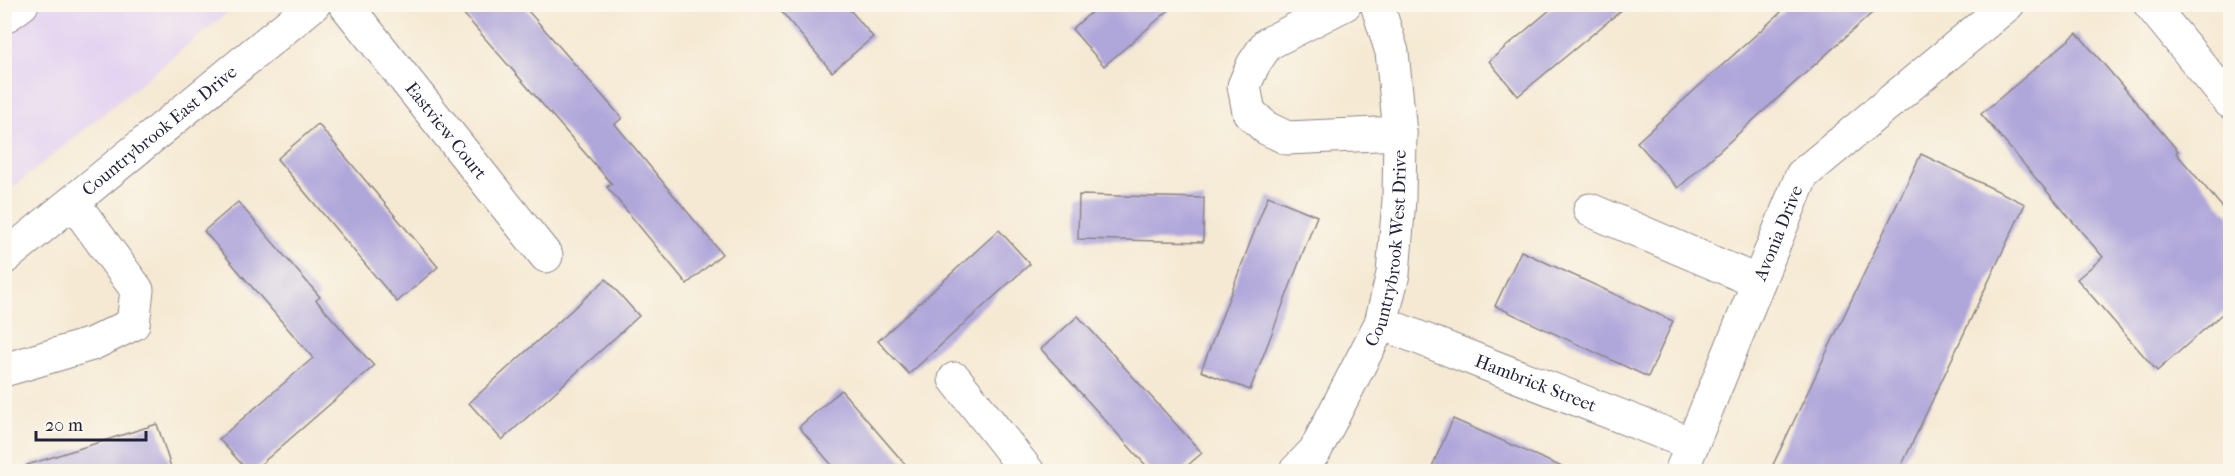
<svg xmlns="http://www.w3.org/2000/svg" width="2235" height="476" viewBox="0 0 2235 476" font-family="'IM FELL French Canon',serif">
<rect width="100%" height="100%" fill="#fbf7ec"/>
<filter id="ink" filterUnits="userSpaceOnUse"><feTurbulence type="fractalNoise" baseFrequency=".0167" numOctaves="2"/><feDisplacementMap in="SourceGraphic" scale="12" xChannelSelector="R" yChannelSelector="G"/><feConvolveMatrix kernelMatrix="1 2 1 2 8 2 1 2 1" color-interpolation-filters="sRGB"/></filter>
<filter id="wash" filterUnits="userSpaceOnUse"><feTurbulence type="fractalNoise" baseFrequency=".008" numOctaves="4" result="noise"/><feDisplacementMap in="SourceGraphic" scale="24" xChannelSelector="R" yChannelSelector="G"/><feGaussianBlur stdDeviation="1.35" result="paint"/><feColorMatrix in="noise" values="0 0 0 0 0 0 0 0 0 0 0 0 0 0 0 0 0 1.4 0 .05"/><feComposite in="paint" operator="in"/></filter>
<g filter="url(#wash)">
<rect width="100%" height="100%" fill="#f5e9d3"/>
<polygon fill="#e4d3f1" points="5,5 237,5 5,194"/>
<g id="blocks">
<g fill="#afa6da">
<polygon points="455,4 522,4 622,118 615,124 722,254 687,284 607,187 612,184"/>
<polygon points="775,4 845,4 873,37 832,72"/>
<polygon points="1101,4 1176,4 1104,66 1072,29"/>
<polygon points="1557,4 1629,4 1518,96 1489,61"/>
<polygon points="1790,4 1882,4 1678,188 1637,142"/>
<polygon points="2077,33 2178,151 2176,153 2230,216 2230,307 2157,371 2077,279 2103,257 1981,114"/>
<polygon points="318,124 438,267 397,302 277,159"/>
<polygon points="1921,154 2025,204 1899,471 1770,471"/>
<polygon points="1079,195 1204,198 1203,242 1078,239"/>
<polygon points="1268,196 1317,216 1250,390 1201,371"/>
<polygon points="238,202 320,297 316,300 374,366 253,471 248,471 219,439 313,358 204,231"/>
<polygon points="999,230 1030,264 909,374 878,341"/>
<polygon points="1521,251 1673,321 1648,377 1495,306"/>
<polygon points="606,279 639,316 502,440 469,403"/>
<polygon points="1078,316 1202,453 1181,471 1151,471 1041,349"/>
<polygon points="841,390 911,471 837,471 799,427"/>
<polygon points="1453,419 1571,471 1430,471"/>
<polygon points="157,424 171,467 155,471 28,471 27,465"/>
</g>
</g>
</g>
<g filter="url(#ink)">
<use href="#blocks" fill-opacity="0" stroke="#8c8687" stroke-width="1.5"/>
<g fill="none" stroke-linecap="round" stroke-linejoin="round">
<g stroke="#8c8687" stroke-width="35">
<g id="minor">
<path id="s1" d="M345 4 546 256"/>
<polyline points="1345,4 1267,44 1253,65 1244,86 1249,112 1266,128 1287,138 1400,133"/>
<polyline points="2150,4 2230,102"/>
<polyline points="4,17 22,4"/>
<polyline points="1590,210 1758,282"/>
<path id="s2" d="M4 258 314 4"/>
<path id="s3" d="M1381 323 1692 444"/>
<polyline points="4,370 92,344 133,324 137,290 73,202"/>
<polyline points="955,379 1028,472"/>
<path id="s4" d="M1295 472 1315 451 1381 323 1393 274 1399 200 1400 133 1392 52 1377 4"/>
<path id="s5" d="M1681 472 1802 175 2008 4"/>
</g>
</g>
<use href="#minor" stroke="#fff" stroke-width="33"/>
</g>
</g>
<g text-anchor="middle" stroke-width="6" stroke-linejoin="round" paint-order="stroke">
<g font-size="18" fill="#22223b" stroke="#fbf7ec">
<text dy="6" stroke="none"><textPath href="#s1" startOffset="162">Eastview Court</textPath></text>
<text dy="6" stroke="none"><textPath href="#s2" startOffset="201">Countrybrook East Drive</textPath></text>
<text dy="6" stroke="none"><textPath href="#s5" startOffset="258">Avonia Drive</textPath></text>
<text dy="6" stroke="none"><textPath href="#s4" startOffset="248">Countrybrook West Drive</textPath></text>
<text dy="6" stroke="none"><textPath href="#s3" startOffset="166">Hambrick Street</textPath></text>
</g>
</g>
<rect width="2235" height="476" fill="none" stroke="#fbf7ec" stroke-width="24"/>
<path d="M36 431v9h110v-9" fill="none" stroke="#22223b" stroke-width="3"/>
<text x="45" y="431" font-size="18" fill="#22223b" stroke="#fbf7ec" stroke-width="4.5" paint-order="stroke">20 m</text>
</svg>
